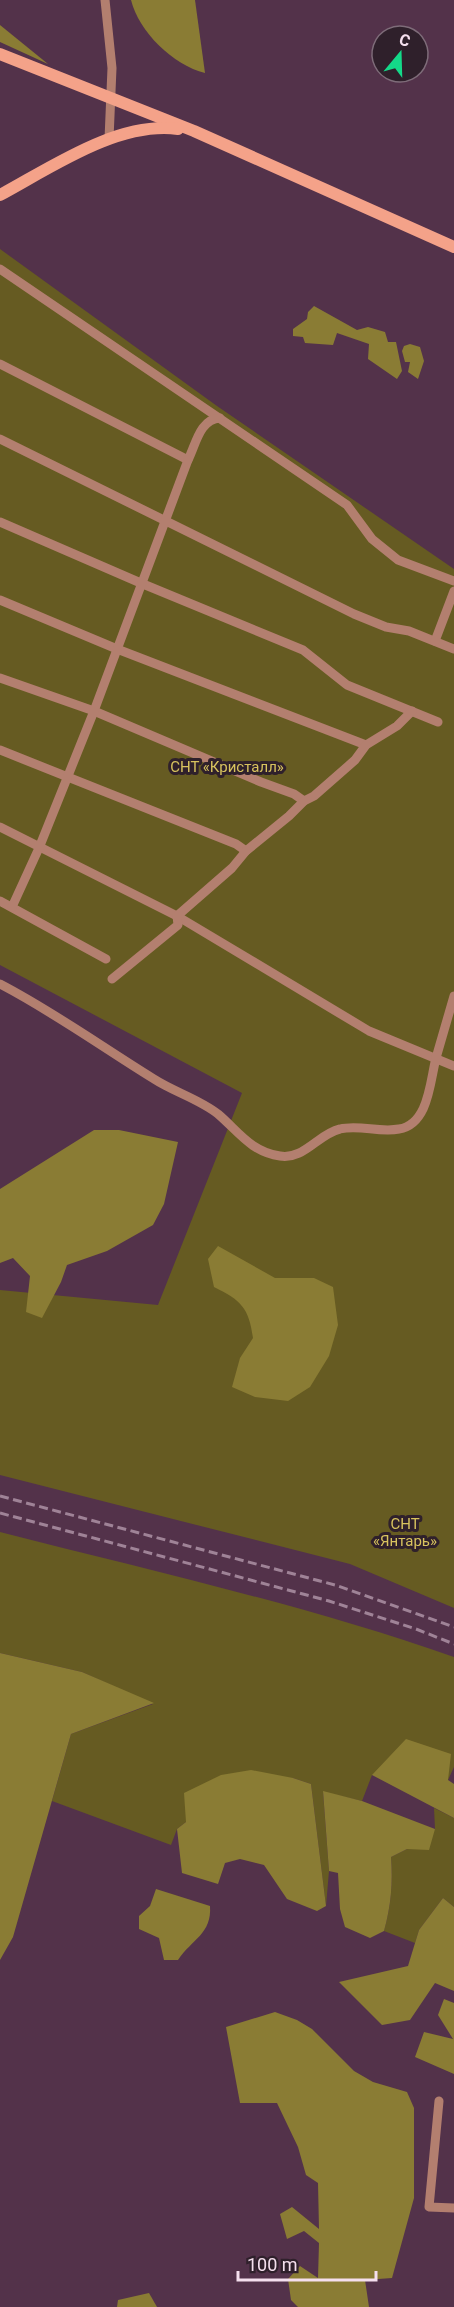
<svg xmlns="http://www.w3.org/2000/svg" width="454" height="2307" viewBox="0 0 454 2307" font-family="Roboto,sans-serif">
<rect width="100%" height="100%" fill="#53324a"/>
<g fill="#665b22">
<polygon points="0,249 217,406 454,569 454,1608 350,1564 0,1475 0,1290 158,1305 242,1093 0,965"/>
<path d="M0 1532C152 1571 306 1605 454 1657V1767L448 1780 372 1775 362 1801 323 1792 329 1871 326 1906 311 1784 293 1778 186 1822 177 1829 171 1845 52 1801 71 1734 153 1704 82 1672 0 1653Z"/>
<path d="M434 1808 454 1818V1907L443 1898 419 1930 415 1943 384 1931C391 1906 393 1883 391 1857L407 1849 435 1829Z"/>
</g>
<g fill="#8a7c34">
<path d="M131 0H195L205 73C173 65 139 32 131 0Z"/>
<polygon points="0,25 48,64 0,42"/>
<polygon points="314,306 357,330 368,327 385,332 388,342 396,342 402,371 397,379 368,359 369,344 337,333 333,345 305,343 303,337 293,336 293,329 307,319 308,312"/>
<polygon points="410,344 420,347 424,361 418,379 408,372 410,362 405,362 402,351 404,346"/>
<polygon points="94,1130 119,1130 178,1142 164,1204 153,1225 107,1251 67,1265 61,1282 42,1318 26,1312 30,1276 13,1258 0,1263 0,1189"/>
<path d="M218 1246 275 1278H314L333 1287 338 1325 329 1356 310 1387 288 1401 255 1397 232 1387 240 1358 253 1338C249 1308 241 1300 214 1287L208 1259Z"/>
<polygon points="0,1653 82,1672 154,1703 71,1734 13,1937 0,1960"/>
<polygon points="406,1739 451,1754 448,1780 454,1784 454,1818 372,1775"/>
<polygon points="251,1770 293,1778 311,1784 326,1906 317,1911 287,1899 264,1865 240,1859 225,1863 218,1884 182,1873 177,1829 186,1822 184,1793 221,1775"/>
<path d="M323 1791 362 1801 435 1829 429 1850 407 1849 391 1857C393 1883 391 1906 384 1931L370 1938 345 1927 340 1909 338 1873 329 1871Z"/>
<path d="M156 1889 210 1906C212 1934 192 1939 178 1960H164L159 1938 139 1929V1916L150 1906Z"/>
<polygon points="443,1898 454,1907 454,1991 435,1983 410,2020 382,2025 339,1982 408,1966 419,1930"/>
<polygon points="444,1999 454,2003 454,2074 415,2057 424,2032 453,2039 438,2015"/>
<polygon points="275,2012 297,2020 312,2029 354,2071 373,2082 407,2092 414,2108 414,2198 392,2278 365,2280 369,2307 298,2307 291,2300 288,2279 300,2266 318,2278 319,2243 304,2231 287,2239 280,2214 292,2207 319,2229 318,2183 306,2175 298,2147 277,2103 240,2103 226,2027"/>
<polygon points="149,2293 157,2307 117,2307 118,2300"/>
</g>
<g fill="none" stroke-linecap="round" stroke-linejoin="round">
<g stroke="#b37f6f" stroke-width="9">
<polyline points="105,0 112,68 109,139"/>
<polyline points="0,269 347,505 372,539 398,560 454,581"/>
<polyline points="0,364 188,460"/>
<polyline points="0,439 354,614 386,627 409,631 454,649"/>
<polyline points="0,522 143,584 303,650 347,685 438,722"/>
<polyline points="0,600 117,649 366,745"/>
<polyline points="435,641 454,591"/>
<polyline points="0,678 94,711 261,782 294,794 304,801"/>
<polyline points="0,750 236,844 246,851"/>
<polyline points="0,827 177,916 369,1031 454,1066"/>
<polyline points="0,901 106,959"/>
<path d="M12 907 39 848 94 711 188 460C196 444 200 419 220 418"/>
<polyline points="112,979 178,925 177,916 232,868 246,851 289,816 304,801 314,796 355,760 366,745 397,726 412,711"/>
<path d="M0 984C54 1012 102 1047 154 1079 174 1092 199 1099 218 1114 238 1131 251 1152 280 1156 304 1160 318 1134 340 1129 359 1124 379 1133 399 1129 429 1124 430 1081 436 1058 442 1037 448 1017 454 996"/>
<polyline points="439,2101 429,2207 454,2208"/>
</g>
<g stroke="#f4a289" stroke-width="12">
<polyline points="0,54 194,131 454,247"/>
<path d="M0 195C52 167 118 121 178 129"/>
</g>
<g stroke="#9f8397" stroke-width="3" stroke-dasharray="9 4.5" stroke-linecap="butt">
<polyline points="0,1496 335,1585 454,1627"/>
<polyline points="0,1513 329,1601 416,1629 454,1644"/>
</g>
</g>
<g text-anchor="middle" stroke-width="6" stroke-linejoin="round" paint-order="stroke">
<g font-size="15" fill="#d8c35e" stroke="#2f202b">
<text x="227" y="772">СНТ «Кристалл»</text>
<text x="405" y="1529">СНТ<tspan x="405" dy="17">«Янтарь»</tspan></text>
</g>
</g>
<g transform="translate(400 54) rotate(19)"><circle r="28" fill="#2f202b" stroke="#7e6c79" stroke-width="1.5"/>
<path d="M0-4.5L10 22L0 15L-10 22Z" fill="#14d989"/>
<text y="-9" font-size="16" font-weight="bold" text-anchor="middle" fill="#f5dfee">С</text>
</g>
<path d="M238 2271v9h138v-9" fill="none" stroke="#f5dfee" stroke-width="3"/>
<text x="247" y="2271" font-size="18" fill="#f5dfee" stroke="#2f202b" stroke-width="4.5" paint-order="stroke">100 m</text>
</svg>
